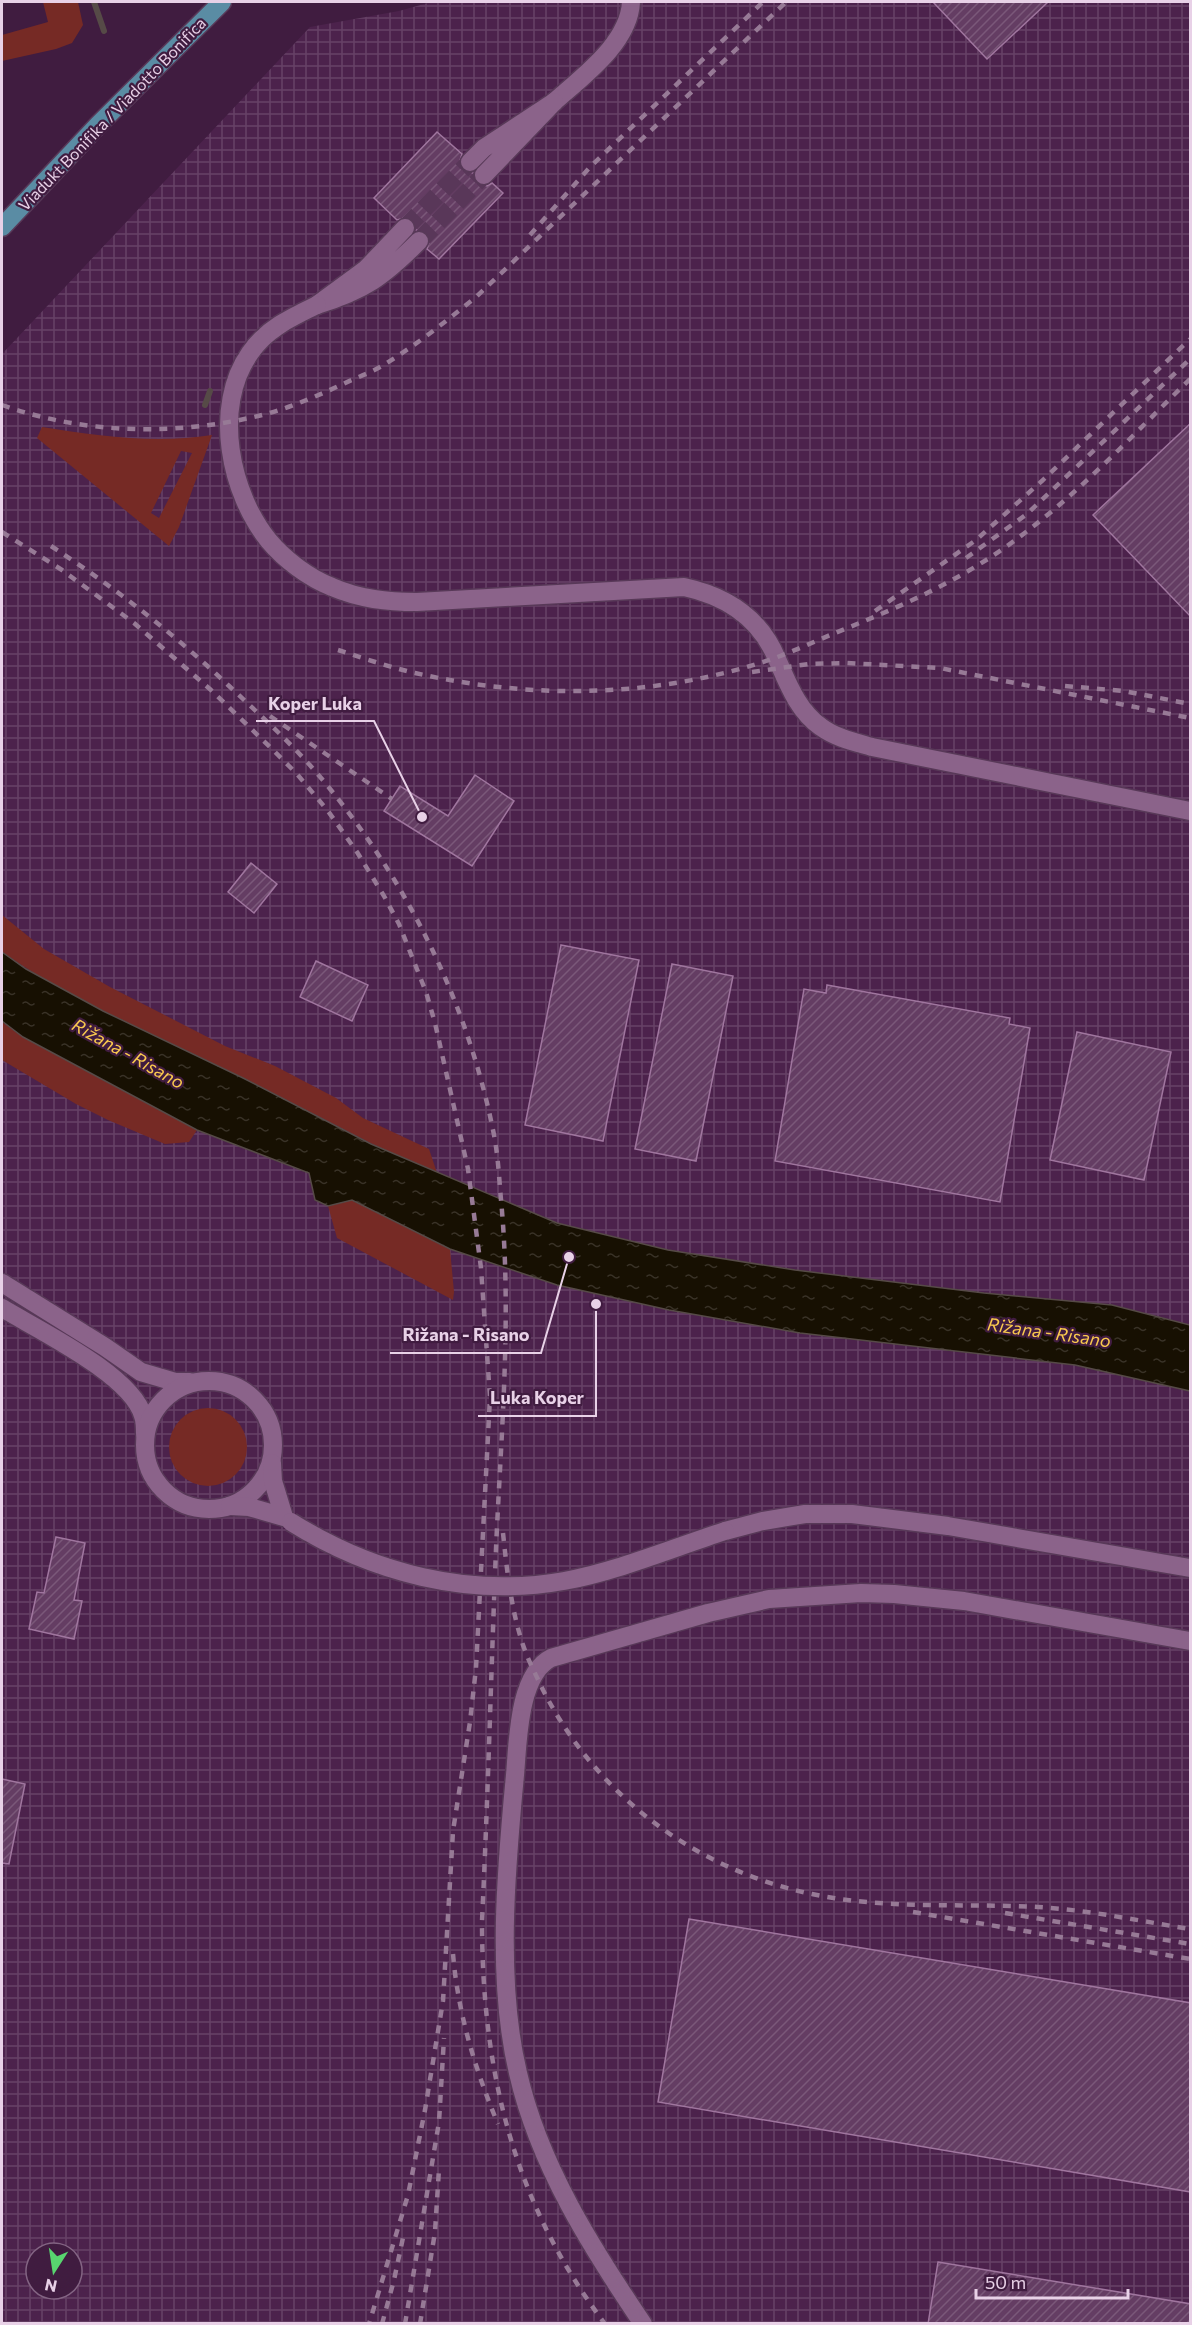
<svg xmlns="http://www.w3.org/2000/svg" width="1192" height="2325" viewBox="0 0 1192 2325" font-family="Commissioner,sans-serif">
<defs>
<pattern id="industrial-grid" width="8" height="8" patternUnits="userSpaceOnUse" patternTransform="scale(1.5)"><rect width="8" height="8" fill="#4c224c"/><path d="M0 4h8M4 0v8" fill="none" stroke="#664166"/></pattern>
<pattern id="water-ripples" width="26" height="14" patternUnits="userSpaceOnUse" patternTransform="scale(1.5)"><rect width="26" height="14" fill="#171002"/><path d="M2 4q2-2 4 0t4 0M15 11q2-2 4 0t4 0" fill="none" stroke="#393227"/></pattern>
<pattern id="building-hatch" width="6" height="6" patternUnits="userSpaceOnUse" patternTransform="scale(1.5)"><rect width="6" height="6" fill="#643d63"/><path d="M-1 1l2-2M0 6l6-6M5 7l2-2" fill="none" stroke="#7a5879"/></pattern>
</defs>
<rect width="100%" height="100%" fill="#401c40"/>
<path fill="url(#industrial-grid)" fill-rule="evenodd" d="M431 2H1190V2323H2V354L310 27 399 11ZM36 2253H72V2289H36Z"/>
<g fill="#762a25" fill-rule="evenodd">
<polygon points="43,2 78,2 83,25 72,43 56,49 2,61 2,35 48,22"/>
<path d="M42 427C98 436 155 444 212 435L179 527 169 546 37 438ZM181 451 192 453 159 518 151 513Z"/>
<path d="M2 915 44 949 110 987 225 1046 275 1066 336 1098 363 1118 429 1149 438 1176C372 1145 308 1110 243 1078 162 1037 76 1004 2 952Z"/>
<polygon points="2,1022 23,1037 197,1130 189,1142 165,1144 108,1120 76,1104 2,1060"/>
<polygon points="351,1200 450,1249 454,1292 453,1300 337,1238 328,1206"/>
<circle cx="208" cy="1447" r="39"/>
</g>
<polygon fill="url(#water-ripples)" stroke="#564a47" stroke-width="1.5" points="2,952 26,969 103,1011 243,1078 371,1144 557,1223 668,1250 795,1270 984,1293 1112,1305 1190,1325 1190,1391 1075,1365 800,1333 669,1310 557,1285 450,1249 352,1200 328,1206 315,1200 309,1173 197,1130 23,1037 2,1021"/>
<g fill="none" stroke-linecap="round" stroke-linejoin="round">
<g stroke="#564a47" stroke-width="6">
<polyline points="94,2 104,31"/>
<polyline points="205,405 210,391"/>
</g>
</g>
<g fill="url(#building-hatch)" stroke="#a0769f" stroke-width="1.5">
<polygon points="933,2 1048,2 987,59"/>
<polygon points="437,132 462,154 459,164 463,170 473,173 477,183 487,186 492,183 503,193 439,259 427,249 430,239 427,233 416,230 416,224 408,217 397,220 374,198"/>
<polygon points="1191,423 1191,617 1093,515"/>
<polygon points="475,775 514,801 472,866 384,811 400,786 448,816"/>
<polygon points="251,863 277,884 254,913 228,892"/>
<polygon points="561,945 639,960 603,1141 525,1125"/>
<polygon points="316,961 368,985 352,1021 300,997"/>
<polygon points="672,964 733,976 696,1161 635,1149"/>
<polygon points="827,985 1010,1018 1009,1024 1030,1028 1000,1202 775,1161 804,989 826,993"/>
<polygon points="1077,1032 1171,1052 1144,1180 1050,1160"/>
<polygon points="56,1537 85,1543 74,1600 82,1601 74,1639 29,1629 37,1592 44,1593"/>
<polygon points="2,1779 25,1784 9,1864 2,1863"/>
<polygon points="689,1919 1191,2003 1191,2192 658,2102"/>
<polygon points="938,2262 1191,2304 1191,2324 928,2324"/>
</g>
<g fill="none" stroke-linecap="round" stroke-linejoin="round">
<g stroke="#593759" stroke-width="18" stroke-dasharray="18 9" stroke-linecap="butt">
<polyline points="405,228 470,162"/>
<polyline points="419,241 484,175"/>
</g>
<g stroke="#583958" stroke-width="21">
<g id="street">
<path d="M554 102C583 76 629 43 631 2"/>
<polyline points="470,162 484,148 554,102 484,175"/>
<path d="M405 228 366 269 317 305C365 290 383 277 419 241"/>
<path d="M317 305C292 317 266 329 250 353 212 407 230 493 269 541 285 560 309 578 332 587 360 599 387 602 417 602L684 587C726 596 760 618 777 659 788 684 798 711 821 727 836 738 855 742 872 747L1190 811"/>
<polyline points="2,1283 105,1347 141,1372 175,1382 190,1382"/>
<path d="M2 1308C38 1330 132 1375 143 1416 145 1421 145 1428 145 1434"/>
<circle cx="209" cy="1445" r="64"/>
<polyline points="230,1506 249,1507 284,1517 273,1481 272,1463"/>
<polyline points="725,1531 763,1521 805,1514 852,1514 948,1526 1190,1568"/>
<path d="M643 2324C591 2247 539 2165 518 2073 496 1981 506 1869 515 1775 518 1742 518 1675 551 1658L708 1613 769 1599 861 1593 894 1594 964 1601 1190 1641"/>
</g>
</g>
<g stroke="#583958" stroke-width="21">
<polyline id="primary" points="2,227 98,125 222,2"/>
</g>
<use href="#street" stroke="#8b638a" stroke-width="18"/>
<use href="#primary" stroke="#5a8ca4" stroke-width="18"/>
<g stroke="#977a96" stroke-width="4.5" stroke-dasharray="8 8" stroke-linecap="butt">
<polyline points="530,235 591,166 763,2"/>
<path d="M2 405C83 434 174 436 258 416 287 409 315 397 343 384 355 378 368 374 380 367 414 347 445 322 476 297L786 2"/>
<polyline points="2,532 62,570 134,623 211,690 271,748 297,774 328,811 357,852 384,896 399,924 426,992 435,1023 468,1169 481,1268 490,1397 476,1668 470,1722 453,1831 443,2001 425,2110 408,2195 369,2324"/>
<path d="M51 546C114 587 173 633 228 685 258 713 289 741 316 772 404 875 466 997 493 1130 498 1153 499 1177 501 1200 512 1316 501 1433 496 1549 491 1673 488 1797 482 1921 482 2071 513 2202 605 2324"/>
<polyline points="966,558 1027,514 1190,359"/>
<polyline points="875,611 976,540 1043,480 1190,339"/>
<path d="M338 650C363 658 389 667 415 673 530 699 648 698 760 663 789 654 817 640 845 629 911 602 968 577 1026 532 1085 487 1137 431 1190 379"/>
<polyline points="752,672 809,664 846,663 940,668 1190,718"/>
<polyline points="1065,686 1124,691 1190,704"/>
<polyline points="270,716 392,799"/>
<path d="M503 1533C507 1571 511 1609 523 1645 528 1660 536 1675 543 1690 597 1796 696 1870 812 1894 887 1910 962 1903 1038 1907 1089 1910 1140 1921 1190 1929"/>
<polyline points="913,1912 1190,1959"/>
<polyline points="1005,1913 1190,1944"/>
<path d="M453 1954C458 2014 475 2069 498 2124"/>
<polyline points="382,2324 394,2280 404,2233"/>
<polyline points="405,2324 439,2122 444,2038"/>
<polyline points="420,2324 435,2232 439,2169"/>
</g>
<g stroke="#583958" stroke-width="21" stroke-linecap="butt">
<path id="street-bridge" d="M291 1522C372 1573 469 1598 564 1581 618 1571 673 1548 725 1531"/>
</g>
<use href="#street-bridge" stroke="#8b638a" stroke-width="18"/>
</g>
<g text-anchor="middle" stroke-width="4.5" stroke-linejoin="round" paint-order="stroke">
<g font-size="16" fill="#e8d1e7" stroke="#401c40">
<text transform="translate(112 114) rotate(-46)" y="6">Viadukt Bonifika / Viadotto Bonifica</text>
</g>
<g font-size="18" font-style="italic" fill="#f9c94e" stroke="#401c40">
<text transform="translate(128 1054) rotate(29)" y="6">Rižana - Risano</text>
<text transform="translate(1049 1333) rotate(8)" y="6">Rižana - Risano</text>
</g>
</g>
<path fill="none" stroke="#e8d1e7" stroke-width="2" d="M422 817L374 721H256M569 1257L541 1353H390M596 1304L596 1416H478"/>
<g fill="#e8d1e7" stroke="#401c40" stroke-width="2">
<circle cx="422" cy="817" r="6"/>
<circle cx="569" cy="1257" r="6"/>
<circle cx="596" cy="1304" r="6"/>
</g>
<g font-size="18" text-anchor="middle" font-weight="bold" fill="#e8d1e7" stroke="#401c40" stroke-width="4.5" stroke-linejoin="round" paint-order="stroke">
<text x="315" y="710">Koper Luka</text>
<text x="466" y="1341">Rižana - Risano</text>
<text x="537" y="1404">Luka Koper</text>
</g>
<rect width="1192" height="2325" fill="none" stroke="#e8d1e7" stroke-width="6"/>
<g transform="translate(54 2271) rotate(192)"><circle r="28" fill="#401c40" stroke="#836483" stroke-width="1.5"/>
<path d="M0-4.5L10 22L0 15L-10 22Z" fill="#58d56f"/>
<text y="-9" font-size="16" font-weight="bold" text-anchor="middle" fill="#e8d1e7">N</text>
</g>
<path d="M976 2289v9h152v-9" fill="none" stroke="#e8d1e7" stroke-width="3"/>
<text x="985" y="2289" font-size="18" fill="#e8d1e7" stroke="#401c40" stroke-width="4.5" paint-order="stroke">50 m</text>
</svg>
